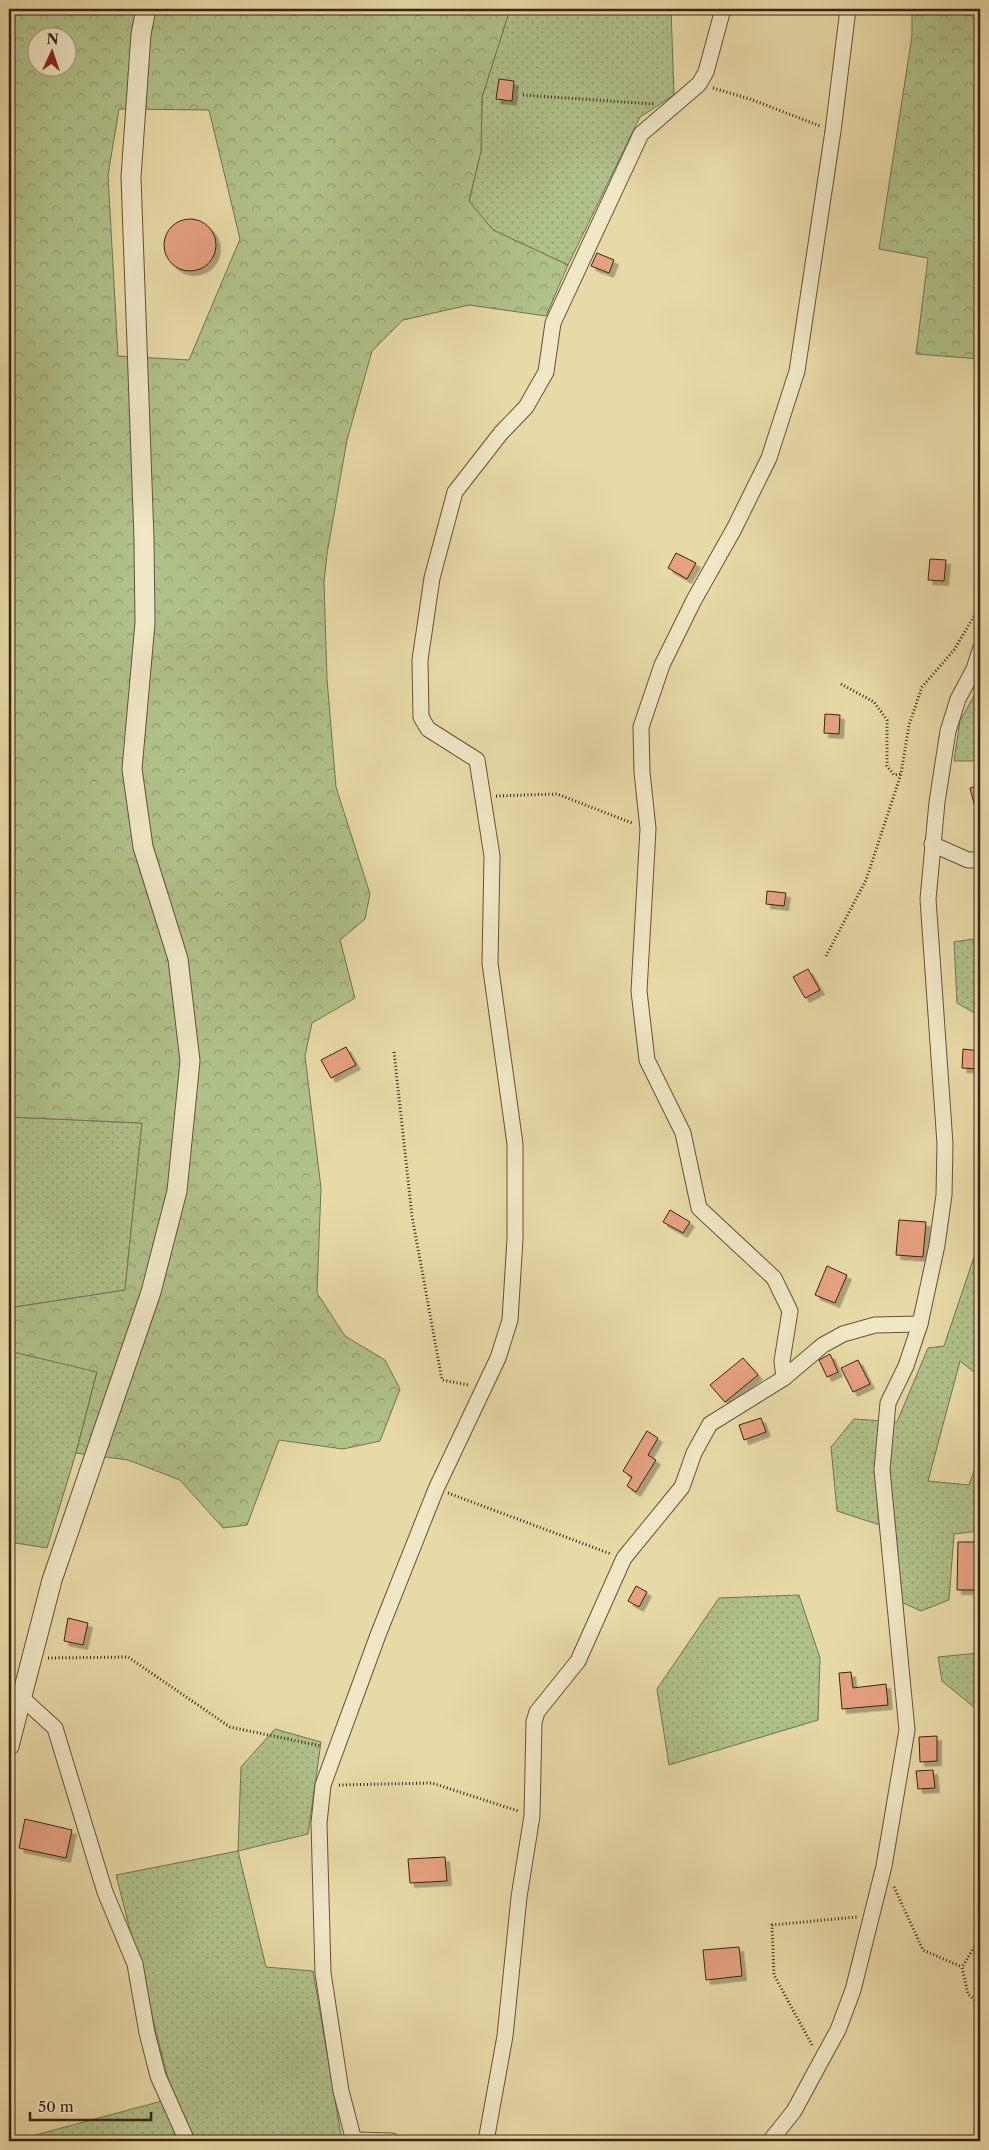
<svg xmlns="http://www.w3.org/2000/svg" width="989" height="2150" viewBox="0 0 989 2150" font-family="'Libre Caslon Text',serif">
<defs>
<pattern id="grass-dots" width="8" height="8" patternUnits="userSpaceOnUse" patternTransform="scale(1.25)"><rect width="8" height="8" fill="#b0c18b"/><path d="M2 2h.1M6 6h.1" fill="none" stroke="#909c70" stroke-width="1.8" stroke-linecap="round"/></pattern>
<pattern id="forest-crowns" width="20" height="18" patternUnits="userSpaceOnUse" patternTransform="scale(1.25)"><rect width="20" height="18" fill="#b0c18b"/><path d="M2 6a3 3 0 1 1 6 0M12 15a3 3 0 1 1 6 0" fill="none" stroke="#909c70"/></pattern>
<filter id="shadow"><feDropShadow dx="4.5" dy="4.5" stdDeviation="0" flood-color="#0004"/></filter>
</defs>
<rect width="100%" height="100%" fill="#e8daa7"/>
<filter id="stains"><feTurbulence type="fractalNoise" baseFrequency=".004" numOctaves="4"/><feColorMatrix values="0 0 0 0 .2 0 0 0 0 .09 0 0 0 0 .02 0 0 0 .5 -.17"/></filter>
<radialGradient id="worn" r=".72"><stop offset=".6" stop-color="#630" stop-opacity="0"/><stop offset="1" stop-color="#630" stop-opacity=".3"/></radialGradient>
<g fill="url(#grass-dots)" stroke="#757250">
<polygon points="510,9 671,9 674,95 640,117 568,265 493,230 469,202 481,151 482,97"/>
<polygon points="980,685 980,752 973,761 954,761 960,721"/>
<polygon points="980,938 980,1016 957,1003 954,942"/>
<polygon points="9,1117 142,1123 125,1290 9,1308"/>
<polygon points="980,1239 980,1377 960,1361 928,1481 969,1485 980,1454 980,1531 954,1534 949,1600 921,1611 890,1597 883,1526 837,1511 831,1447 854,1419 897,1422 928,1348 944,1346"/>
<polygon points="9,1351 97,1371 76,1453 47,1548 9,1542"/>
<polygon points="799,1595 820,1658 818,1720 669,1765 657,1689 719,1598"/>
<polygon points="980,1653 980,1712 942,1681 938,1657"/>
<polygon points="275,1729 321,1742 308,1834 238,1851 266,1967 313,1971 342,2141 31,2141 32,2136 173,2098 116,1875 238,1851 241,1767"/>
</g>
<g fill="url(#forest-crowns)" stroke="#757250" fill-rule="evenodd">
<path d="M9 9H510L482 97 481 151 469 201 493 230 568 265 546 316 469 305 403 320 372 351 347 440 327 554 324 582 327 679 336 787 370 894 365 919 340 940 355 998 312 1023 305 1056 321 1188 317 1293 345 1336 385 1360 400 1389 380 1441 343 1449 279 1440 247 1525 223 1528 180 1480 128 1460 76 1453 97 1372 9 1351V1308L125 1290 142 1123 9 1117ZM38 38H68V68H38ZM119 109 209 110 240 239 189 360 118 356 108 175Z"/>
<polygon points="912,9 980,9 980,359 916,354 928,258 879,249 912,36"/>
</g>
<g fill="#e6a181" stroke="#3a2315" filter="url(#shadow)">
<polygon points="499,79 514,81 512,101 496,99"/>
<circle cx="190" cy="245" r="26"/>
<polygon points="597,253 614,260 609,273 591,266"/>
<polygon points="676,553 696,563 687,579 668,568"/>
<polygon points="930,559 946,560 944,581 928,580"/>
<polygon points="825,714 840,715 839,734 824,733"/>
<polygon points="980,785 980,823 979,823 970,788"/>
<polygon points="767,891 786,893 784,906 766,904"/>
<polygon points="808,969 820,990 805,998 793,977"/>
<polygon points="346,1047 356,1065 331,1078 321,1060"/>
<polygon points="963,1049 980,1051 980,1069 962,1068"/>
<polygon points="670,1210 690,1222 683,1233 663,1222"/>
<polygon points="899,1220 926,1222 923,1257 896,1255"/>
<polygon points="827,1266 847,1275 835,1303 815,1295"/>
<polygon points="830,1354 838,1372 827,1377 819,1360"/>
<polygon points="743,1358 758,1375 725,1402 710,1385"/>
<polygon points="858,1360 870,1384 853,1392 841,1368"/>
<polygon points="761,1418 766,1432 744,1440 739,1425"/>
<polygon points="647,1431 658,1438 648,1455 656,1460 636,1492 627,1486 632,1477 623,1471"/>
<polygon points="958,1542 980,1542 980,1590 957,1590"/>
<polygon points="636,1586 647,1592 639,1607 628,1601"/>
<polygon points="68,1618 88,1623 83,1645 64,1641"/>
<polygon points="851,1672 853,1688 886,1684 888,1705 842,1709 839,1673"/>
<polygon points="937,1736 937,1761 920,1762 919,1737"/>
<polygon points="933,1770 935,1788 918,1789 916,1771"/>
<polygon points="25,1819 72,1830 66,1858 19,1848"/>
<polygon points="445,1857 447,1881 410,1883 408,1859"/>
<polygon points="739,1947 742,1976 706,1980 703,1950"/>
</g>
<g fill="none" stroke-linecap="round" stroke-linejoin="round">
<g stroke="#66513a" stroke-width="17">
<g id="minor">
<polyline points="932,844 968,860 980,860"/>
<polyline points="784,1378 782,1361 790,1311 774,1278 699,1208 683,1133 647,1060 639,991 648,829 642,772 641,727 662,665 694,600 734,529 769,458 797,371 833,131 848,9"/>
<polyline points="21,1697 55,1728 105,1892 135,1964 147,2033 158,2076 187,2141"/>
<polyline points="355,2140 392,2141"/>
<polyline points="354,2141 341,2091 323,1973 319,1823 323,1785 378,1635 436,1489 498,1358 510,1320 515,1239 515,1144 490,963 492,856 477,760 428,729 421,717 420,660 432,578 455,492 501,433 526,407 546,372 553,323 641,134 699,84 706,72 723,9"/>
<polyline points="486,2141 505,2036 519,1897 532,1816 534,1722 537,1712 578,1661 624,1558 682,1487 694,1453 710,1424 784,1378 823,1345 843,1334 875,1325 920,1324"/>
<polyline points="770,2141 794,2111 821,2061 838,2030 853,1990 884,1866 907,1730 882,1470 888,1403 906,1366 920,1324 937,1245 944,1195 945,1144 928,899 937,802 948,731 958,699 974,669 980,650"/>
</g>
</g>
<g stroke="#66513a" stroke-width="21">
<polyline id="tertiary" points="9,1746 52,1580 151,1292 177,1191 190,1061 178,959 143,847 132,769 145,623 144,539 131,177 141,34 146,9"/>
</g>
<g stroke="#3a2315" stroke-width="3" stroke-dasharray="1 2.5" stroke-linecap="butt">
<polyline points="713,88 750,99 820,126"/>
<polyline points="523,95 654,104"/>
<polyline points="841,684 874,702 887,720 887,766 894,775 901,774"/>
<polyline points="496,796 557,794 632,823"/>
<polyline points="826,956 866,880 901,774 909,725 922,687 954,650 980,606"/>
<polyline points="394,1052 412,1216 442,1380 469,1385"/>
<polyline points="448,1493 611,1554"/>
<polyline points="48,1658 128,1657 230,1727 321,1746"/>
<polyline points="339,1785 432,1783 518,1811"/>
<polyline points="894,1887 923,1950 962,1967"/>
<polyline points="980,1938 962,1967 968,1994 980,2005"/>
<polyline points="812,2045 774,1975 772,1925 857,1917"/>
</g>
<use href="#minor" stroke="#f0e7c6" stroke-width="15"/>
<use href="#tertiary" stroke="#f0e7c6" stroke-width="19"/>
</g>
<rect width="989" height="2150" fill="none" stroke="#e8daa7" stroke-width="30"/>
<rect x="10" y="10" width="969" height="2130" fill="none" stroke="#3a2315" stroke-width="2.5"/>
<rect x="15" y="15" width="959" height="2120" fill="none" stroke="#3a2315"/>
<g transform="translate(52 52) rotate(3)"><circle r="24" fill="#f0e7c6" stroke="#a7997f"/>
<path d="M0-4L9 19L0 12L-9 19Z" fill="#8f2418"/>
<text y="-8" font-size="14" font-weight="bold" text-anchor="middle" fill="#3a2315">N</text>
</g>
<path d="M30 2112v8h121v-8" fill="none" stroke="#3a2315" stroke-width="2.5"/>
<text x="38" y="2112" font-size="15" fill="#3a2315" stroke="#f0e7c6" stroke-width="4" paint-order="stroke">50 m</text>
<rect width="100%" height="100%" filter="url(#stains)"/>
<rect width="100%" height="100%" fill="url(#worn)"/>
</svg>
